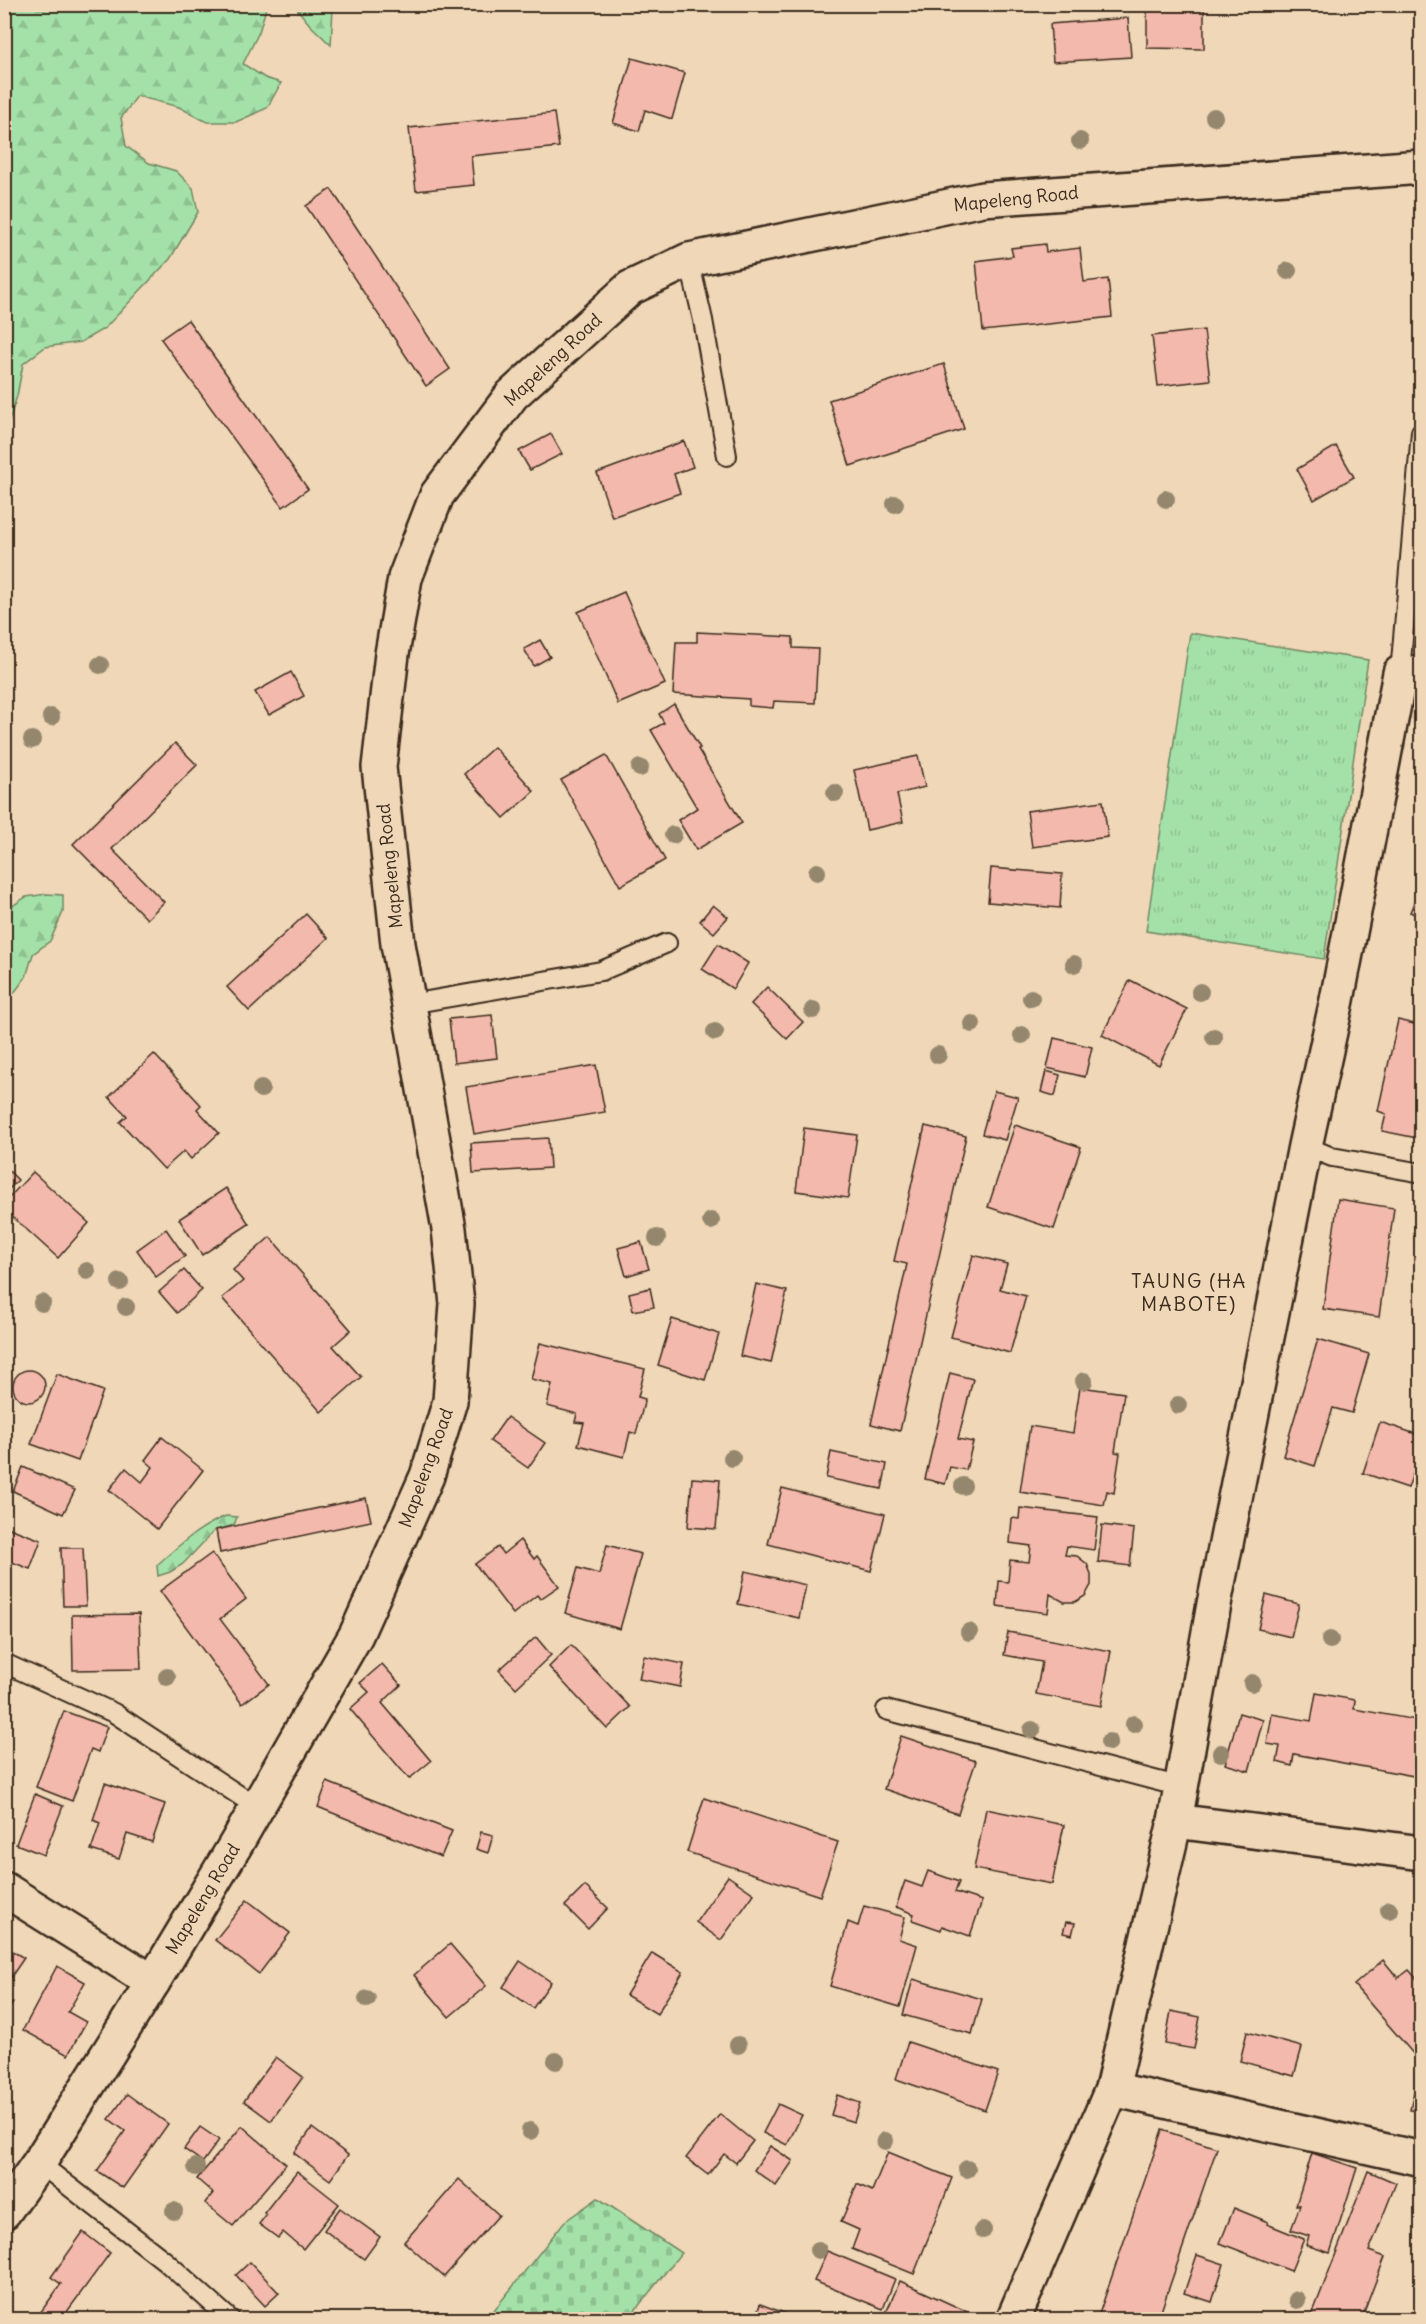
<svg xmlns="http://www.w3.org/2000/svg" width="1426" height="2324" viewBox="0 0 1426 2324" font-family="Delius,sans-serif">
<defs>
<pattern id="grass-tufts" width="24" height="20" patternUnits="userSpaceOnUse" patternTransform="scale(1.5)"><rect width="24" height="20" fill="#a4e1a8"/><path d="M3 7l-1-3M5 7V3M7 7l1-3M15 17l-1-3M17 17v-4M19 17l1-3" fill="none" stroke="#8ec190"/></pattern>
<pattern id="forest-firs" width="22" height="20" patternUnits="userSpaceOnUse" patternTransform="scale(1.5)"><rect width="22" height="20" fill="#a4e1a8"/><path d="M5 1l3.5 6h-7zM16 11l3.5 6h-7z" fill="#8ec190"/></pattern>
<pattern id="cemetery-stones" width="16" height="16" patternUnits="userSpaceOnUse" patternTransform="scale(1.5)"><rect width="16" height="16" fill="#a4e1a8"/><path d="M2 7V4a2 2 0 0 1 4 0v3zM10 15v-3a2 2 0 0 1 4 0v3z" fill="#8ec190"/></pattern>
</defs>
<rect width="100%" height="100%" fill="#efd7b7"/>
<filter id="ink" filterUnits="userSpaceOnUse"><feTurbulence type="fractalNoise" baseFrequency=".0167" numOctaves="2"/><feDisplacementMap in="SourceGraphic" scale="12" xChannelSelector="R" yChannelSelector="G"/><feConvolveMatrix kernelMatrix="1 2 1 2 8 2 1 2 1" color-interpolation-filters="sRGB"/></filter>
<g filter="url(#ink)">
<polygon fill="url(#grass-tufts)" stroke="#708663" stroke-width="1.5" points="1190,633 1368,660 1324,959 1146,931"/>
<g fill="url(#forest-firs)" stroke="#708663" stroke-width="1.5">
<polygon points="5,4 267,5 259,32 243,64 265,78 281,83 267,108 236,122 207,122 179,107 137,96 121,118 126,146 149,163 176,171 193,188 198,212 170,259 105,328 81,342 45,347 23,364 17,396 5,433"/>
<polygon points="294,5 330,5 333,8 331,45 310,25"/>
<polygon points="47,894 63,895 63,912 50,941 33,954 26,977 5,1005 5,911 26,897"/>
<path d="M226 1516 237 1517 234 1525 215 1530 183 1564 170 1572 158 1576 157 1565C178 1546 199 1527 226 1516Z"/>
</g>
<polygon fill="url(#cemetery-stones)" stroke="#708663" stroke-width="1.5" points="598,2198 681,2253 628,2319 487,2319 564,2222"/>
<g fill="#f3b9ac" stroke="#3b2a1e" stroke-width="1.5">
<polygon points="1147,9 1204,9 1204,49 1147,48"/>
<polygon points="1128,18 1131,57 1053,62 1050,24"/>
<polygon points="632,58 685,73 672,119 645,110 639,131 613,123"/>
<polygon points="554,113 559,147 471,156 474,185 416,191 409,128"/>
<polygon points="331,189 450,369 426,386 306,206"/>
<polygon points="1045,244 1046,252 1080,248 1084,282 1108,279 1112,317 983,331 976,261 1013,256 1011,248"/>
<polygon points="188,320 308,489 283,507 161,339"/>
<polygon points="1204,330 1210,380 1158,386 1152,336"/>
<polygon points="944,364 964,429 850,466 829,400"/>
<polygon points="551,434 562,454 530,470 519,451"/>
<polygon points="684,441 693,467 674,474 680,493 612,517 597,473"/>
<polygon points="1336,446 1354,477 1314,500 1297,469"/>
<polygon points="624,592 665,684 618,704 578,612"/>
<polygon points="697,632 793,637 793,648 818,649 815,703 774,701 773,708 749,706 749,699 673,694 676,642 697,642"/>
<polygon points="540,640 550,657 534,666 524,649"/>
<polygon points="291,672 304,696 269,715 255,692"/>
<polygon points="674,704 700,748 698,749 742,823 696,850 678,820 697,808 651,730 664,723 659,714"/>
<polygon points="175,743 197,765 112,849 164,902 147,919 73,844"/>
<polygon points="494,747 534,791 504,818 464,774"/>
<polygon points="606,755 665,860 620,886 561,780"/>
<polygon points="918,756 925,787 897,794 903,822 867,830 854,770"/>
<polygon points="1103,801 1108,837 1032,847 1027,811"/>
<polygon points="991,868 1062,874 1060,908 988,902"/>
<polygon points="1422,882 1422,917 1410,912"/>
<polygon points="713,905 728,917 714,933 700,921"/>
<polygon points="306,914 328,938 249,1011 227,987"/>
<polygon points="718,944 748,963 733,989 702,969"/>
<polygon points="1130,980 1187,1009 1159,1065 1102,1035"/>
<polygon points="767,987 803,1022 787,1039 751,1004"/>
<polygon points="492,1015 497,1058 454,1063 449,1019"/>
<polygon points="1398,1020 1422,1026 1422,1139 1382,1131 1386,1114 1378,1111"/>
<polygon points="1054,1038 1092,1047 1085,1077 1047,1068"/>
<polygon points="154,1054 201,1105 197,1109 219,1133 191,1159 184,1151 164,1169 120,1122 127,1116 109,1097"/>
<polygon points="596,1065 605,1112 474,1134 466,1087"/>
<polygon points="1046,1071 1060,1075 1055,1096 1041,1092"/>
<polygon points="994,1091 1018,1097 1005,1140 982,1134"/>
<polygon points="4,1096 12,1102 4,1112"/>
<polygon points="1015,1125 1081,1147 1054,1229 988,1207"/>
<polygon points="925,1126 966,1136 900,1431 871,1424 907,1264 894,1261"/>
<polygon points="804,1128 857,1135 848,1198 796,1191"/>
<polygon points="548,1138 550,1168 473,1173 471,1143"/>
<polygon points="4,1166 18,1180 4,1194"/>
<polygon points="33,1172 89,1223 58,1258 4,1209 4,1203"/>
<polygon points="226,1188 249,1224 202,1255 179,1219"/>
<polygon points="1338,1199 1394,1208 1379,1317 1323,1309"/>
<polygon points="1422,1226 1422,1253 1416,1252"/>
<polygon points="166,1229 185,1256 156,1277 137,1250"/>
<polygon points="270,1237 351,1330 333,1346 361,1377 321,1412 222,1298 243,1281 233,1270"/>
<polygon points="641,1242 649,1269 626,1276 618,1248"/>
<polygon points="973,1255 1007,1264 1000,1289 1026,1296 1010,1353 951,1337"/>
<polygon points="184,1270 202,1290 177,1313 159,1292"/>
<polygon points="756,1284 787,1291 771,1363 740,1356"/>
<polygon points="650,1288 654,1307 633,1311 629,1293"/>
<polygon points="672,1319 719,1334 705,1380 658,1365"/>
<polygon points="1318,1339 1369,1354 1352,1413 1333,1408 1315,1466 1283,1456"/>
<polygon points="540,1343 645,1369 638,1397 645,1399 636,1434 630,1432 624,1457 578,1445 584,1423 575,1422 577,1414 547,1406 552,1384 531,1379"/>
<circle cx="29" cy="1386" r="16"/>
<polygon points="950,1373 973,1379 958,1439 973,1442 966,1470 950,1467 945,1484 925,1479"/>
<polygon points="57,1374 103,1391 78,1461 31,1444"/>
<polygon points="1080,1387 1124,1393 1115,1452 1120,1453 1114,1493 1107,1491 1104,1505 1020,1492 1030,1426 1073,1433"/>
<polygon points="507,1417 545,1443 528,1468 490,1441"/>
<polygon points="1380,1422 1422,1436 1422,1448 1408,1488 1363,1473"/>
<polygon points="162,1437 203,1470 157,1529 109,1490 126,1468 142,1482 153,1467 145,1460"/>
<polygon points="831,1452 887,1464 882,1489 826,1478"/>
<polygon points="23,1467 75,1490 63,1514 13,1491"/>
<polygon points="692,1478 720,1480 716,1529 688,1527"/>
<polygon points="782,1488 885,1514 871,1571 768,1544"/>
<polygon points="366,1498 371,1521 220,1553 216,1530"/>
<polygon points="1020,1508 1098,1517 1094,1550 1067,1546 1065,1555 1077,1556 1087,1564 1091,1574 1091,1585 1085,1596 1075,1602 1064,1602 1050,1594 1048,1613 997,1606 999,1581 1008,1582 1010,1560 1029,1562 1031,1546 1010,1543 1012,1518 1019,1519"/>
<polygon points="1102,1525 1134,1529 1130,1566 1098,1562"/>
<polygon points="4,1526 41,1540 30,1569 4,1559"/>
<polygon points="520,1540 534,1559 537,1556 559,1586 540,1599 537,1595 513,1614 475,1564 498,1547 503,1554"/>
<polygon points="607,1545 641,1554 620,1629 565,1613 578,1568 599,1574"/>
<polygon points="61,1548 83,1548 86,1606 63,1606"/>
<polygon points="212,1553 246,1599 220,1619 269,1684 242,1704 160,1591"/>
<polygon points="745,1571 806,1585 799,1618 738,1604"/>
<polygon points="1266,1595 1299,1604 1291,1637 1258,1629"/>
<polygon points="139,1614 141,1669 73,1670 72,1615"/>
<polygon points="1008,1632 1111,1651 1101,1706 1036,1694 1042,1662 1004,1655"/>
<polygon points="536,1637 551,1655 516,1688 499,1670"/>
<polygon points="571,1645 630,1707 607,1729 549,1667"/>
<polygon points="644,1656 684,1664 680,1687 639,1679"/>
<polygon points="382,1664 401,1685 382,1703 431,1761 409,1779 350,1709 369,1692 360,1683"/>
<polygon points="1316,1693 1355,1700 1354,1709 1422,1721 1414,1776 1294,1754 1292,1766 1277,1762 1280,1746 1267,1744 1272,1714 1311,1721"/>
<polygon points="64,1711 107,1727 98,1752 91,1749 72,1801 36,1787"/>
<polygon points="1239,1713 1263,1720 1249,1771 1225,1764"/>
<polygon points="901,1736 976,1761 958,1814 884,1789"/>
<polygon points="327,1782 452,1831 441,1857 318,1807"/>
<polygon points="105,1783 165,1804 152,1842 127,1834 119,1859 91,1850 100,1823 93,1820"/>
<polygon points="35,1794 63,1806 44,1855 16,1844"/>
<polygon points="704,1798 838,1842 820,1896 687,1852"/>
<polygon points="986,1809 1064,1825 1052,1884 974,1869"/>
<polygon points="481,1832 493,1835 488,1853 476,1849"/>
<polygon points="928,1871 959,1882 955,1892 982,1901 970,1936 942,1926 941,1930 912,1920 914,1914 896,1907 905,1881 922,1887"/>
<polygon points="728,1876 754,1894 721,1940 696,1922"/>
<polygon points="585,1886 608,1908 588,1929 565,1906"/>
<polygon points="247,1900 290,1933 259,1974 215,1940"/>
<polygon points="864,1906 905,1917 899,1939 917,1945 900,2007 830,1986 848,1922 858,1926"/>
<polygon points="1066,1922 1075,1923 1072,1935 1063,1933"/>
<polygon points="450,1944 486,1986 449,2017 414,1975"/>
<polygon points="4,1946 24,1958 4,1987"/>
<polygon points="652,1953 683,1972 657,2014 626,1995"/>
<polygon points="1383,1960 1398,1978 1409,1970 1422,1985 1422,2064 1354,1985"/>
<polygon points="520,1961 551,1982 533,2008 503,1987"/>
<polygon points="57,1966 85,1982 68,2012 86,2022 68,2055 23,2030"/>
<polygon points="913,1979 982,1999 972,2034 903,2015"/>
<polygon points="4,1997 13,2003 4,2015"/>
<polygon points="1171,2011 1200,2017 1194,2049 1165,2044"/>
<polygon points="1247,2032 1302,2047 1294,2076 1240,2061"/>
<polygon points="908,2042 998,2072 985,2110 896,2079"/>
<polygon points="276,2057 303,2077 271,2121 244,2101"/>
<polygon points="1414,2092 1422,2094 1422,2112 1410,2110"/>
<polygon points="127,2094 168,2124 123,2188 97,2171 125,2131 109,2119"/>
<polygon points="837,2095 860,2103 854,2122 831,2115"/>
<polygon points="778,2104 802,2115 787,2145 763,2133"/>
<polygon points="720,2114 753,2141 736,2163 724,2154 708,2175 686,2158"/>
<polygon points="242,2126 286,2164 233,2226 205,2203 213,2193 197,2179"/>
<polygon points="200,2127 219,2140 203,2162 184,2149"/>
<polygon points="312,2128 348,2155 330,2180 294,2153"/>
<polygon points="1162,2130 1217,2148 1158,2320 1097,2320"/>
<polygon points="770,2146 793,2161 776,2186 754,2170"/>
<polygon points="888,2152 952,2178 914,2274 852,2249 859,2230 841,2222 857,2184 872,2191"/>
<polygon points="1312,2153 1357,2168 1330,2253 1306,2245 1309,2236 1291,2230 1300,2205 1296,2205"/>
<polygon points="297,2171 339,2204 303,2249 283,2232 278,2238 259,2224 266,2215 264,2213"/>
<polygon points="1368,2171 1396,2183 1369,2251 1385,2257 1361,2320 1310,2320"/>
<polygon points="459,2179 499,2215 444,2277 404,2242"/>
<polygon points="340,2208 380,2237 364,2259 324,2230"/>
<polygon points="1234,2208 1268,2222 1267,2224 1304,2239 1291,2271 1220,2243"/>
<polygon points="83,2232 110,2253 61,2320 35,2320 61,2284 51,2277"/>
<polygon points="827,2251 895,2279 883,2309 814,2281"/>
<polygon points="1197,2255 1224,2264 1212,2302 1184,2293"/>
<polygon points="250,2262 279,2293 265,2306 236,2275"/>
<polygon points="900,2281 970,2313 967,2320 900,2320 886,2313"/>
<polygon points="760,2304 787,2314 786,2320 755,2320"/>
</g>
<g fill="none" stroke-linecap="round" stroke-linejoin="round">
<g stroke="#3b2a1e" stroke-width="22">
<g id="lane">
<polyline points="689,260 703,320 727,456"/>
<polyline points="1400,673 1421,432"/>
<polyline points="410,1004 601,971 667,943"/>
<polyline points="1305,1146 1332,1157 1422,1173"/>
<polyline points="4,1663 114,1713 257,1807"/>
<polyline points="886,1710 1181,1787"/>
<polyline points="39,2163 165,2261 231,2320"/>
</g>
</g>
<g stroke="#3b2a1e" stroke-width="38">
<g id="street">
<polyline points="1175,1821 1422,1853"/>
<polyline points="4,1889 153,1982"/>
<polyline points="1112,2089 1422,2159"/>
<polyline points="1013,2320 1112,2089 1175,1821 1214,1604 1305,1146 1337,1000 1400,673 1422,673"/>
</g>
</g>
<g stroke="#3b2a1e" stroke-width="38">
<polyline id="secondary" points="4,2212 39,2163 153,1982 236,1844 356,1635 427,1476 450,1401 457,1304 449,1229 398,944 379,767 392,654 405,578 437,495 512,395 630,288 689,260 983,199 1422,167"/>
</g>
<use href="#lane" stroke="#efd7b7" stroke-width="18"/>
<use href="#street" stroke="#efd7b7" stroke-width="33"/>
<use href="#secondary" stroke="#efd7b7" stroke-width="33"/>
</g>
<g fill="#95876e">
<circle cx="1214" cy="117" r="9"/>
<circle cx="1080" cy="141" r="9"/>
<circle cx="1288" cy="271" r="9"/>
<circle cx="1166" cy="499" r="9"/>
<circle cx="895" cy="504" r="9"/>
<circle cx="100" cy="665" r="9"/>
<circle cx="51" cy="717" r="9"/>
<circle cx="32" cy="740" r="9"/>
<circle cx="640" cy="768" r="9"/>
<circle cx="835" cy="793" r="9"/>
<circle cx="673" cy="835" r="9"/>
<circle cx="817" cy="872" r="9"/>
<circle cx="1074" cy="964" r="9"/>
<circle cx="1200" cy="992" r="9"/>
<circle cx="1031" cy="998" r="9"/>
<circle cx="813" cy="1010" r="9"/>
<circle cx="972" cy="1024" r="9"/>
<circle cx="715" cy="1032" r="9"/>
<circle cx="1022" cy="1035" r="9"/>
<circle cx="1214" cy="1037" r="9"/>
<circle cx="938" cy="1055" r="9"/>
<circle cx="261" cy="1089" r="9"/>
<circle cx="711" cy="1221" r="9"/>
<circle cx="657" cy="1238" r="9"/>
<circle cx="87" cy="1271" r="9"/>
<circle cx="120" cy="1282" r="9"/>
<circle cx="42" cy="1303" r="9"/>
<circle cx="126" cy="1307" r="9"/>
<circle cx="1084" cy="1381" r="9"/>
<circle cx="1178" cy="1405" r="9"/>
<circle cx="732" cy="1458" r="9"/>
<circle cx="963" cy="1486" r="9"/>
<circle cx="969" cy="1632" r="9"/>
<circle cx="1330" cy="1640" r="9"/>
<circle cx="167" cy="1677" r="9"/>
<circle cx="1252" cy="1683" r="9"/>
<circle cx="1134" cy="1724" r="9"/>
<circle cx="1032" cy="1730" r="9"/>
<circle cx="1109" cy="1742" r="9"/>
<circle cx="1221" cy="1753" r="9"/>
<circle cx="1389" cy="1910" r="9"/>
<circle cx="367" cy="1999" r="9"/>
<circle cx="738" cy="2045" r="9"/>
<circle cx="556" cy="2061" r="9"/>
<circle cx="530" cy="2131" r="9"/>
<circle cx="885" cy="2141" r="9"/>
<circle cx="196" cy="2167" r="9"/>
<circle cx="967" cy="2169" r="9"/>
<circle cx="174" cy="2211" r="9"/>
<circle cx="983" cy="2230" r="9"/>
<circle cx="818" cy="2250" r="9"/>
<circle cx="1297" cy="2300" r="9"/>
</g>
</g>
<g text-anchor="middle" stroke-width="6" stroke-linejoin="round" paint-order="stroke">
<g font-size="18" fill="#3b2a1e" stroke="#efd7b7">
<text transform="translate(1016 199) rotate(-6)" y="6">Mapeleng Road</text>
<text transform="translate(553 360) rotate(-43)" y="6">Mapeleng Road</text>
<text transform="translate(390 866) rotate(-96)" y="6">Mapeleng Road</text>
<text transform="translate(426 1468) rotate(-70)" y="6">Mapeleng Road</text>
<text transform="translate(203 1899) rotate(-59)" y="6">Mapeleng Road</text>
</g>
<g font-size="20" letter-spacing="1.5" fill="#3b2a1e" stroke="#efd7b7">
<text x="1189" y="1288">TAUNG (HA<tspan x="1189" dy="23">MABOTE)</tspan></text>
</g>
</g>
<rect width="1426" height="2324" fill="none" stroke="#efd7b7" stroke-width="24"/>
<rect x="12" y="12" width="1402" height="2300" fill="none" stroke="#3b2a1e" stroke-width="2" filter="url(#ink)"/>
</svg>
